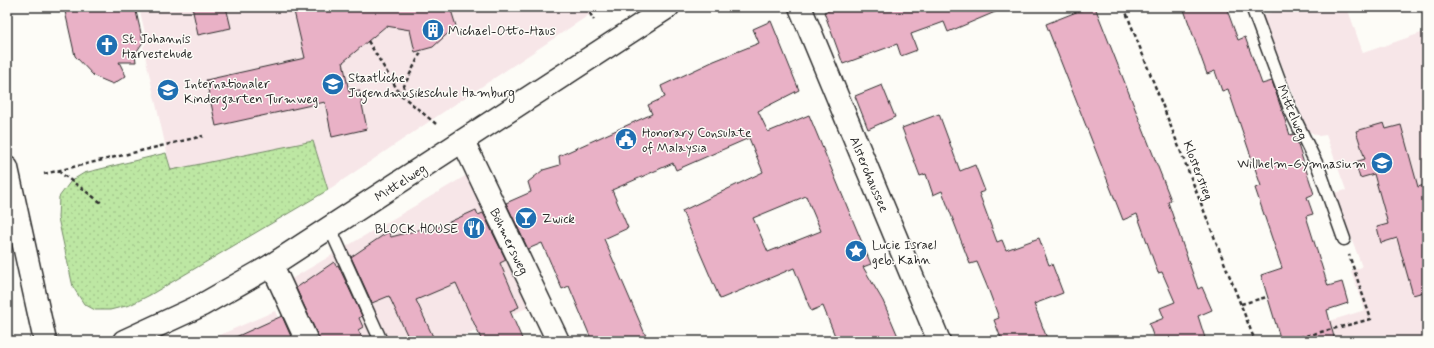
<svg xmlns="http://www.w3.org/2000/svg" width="1434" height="348" viewBox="0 0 1434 348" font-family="Mynerve,sans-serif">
<defs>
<pattern id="grass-dots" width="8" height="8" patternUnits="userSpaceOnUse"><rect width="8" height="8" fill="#bde7a3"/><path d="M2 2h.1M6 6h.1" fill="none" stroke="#a3c68c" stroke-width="1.8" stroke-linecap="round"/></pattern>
</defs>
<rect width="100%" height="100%" fill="#fdfcf7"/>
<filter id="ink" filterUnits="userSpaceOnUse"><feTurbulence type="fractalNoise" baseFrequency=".025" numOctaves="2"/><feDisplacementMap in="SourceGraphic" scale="8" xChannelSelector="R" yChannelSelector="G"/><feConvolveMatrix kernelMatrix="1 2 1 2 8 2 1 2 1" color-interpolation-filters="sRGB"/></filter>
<g filter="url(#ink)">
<g fill="#f7e6e8">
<polygon points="139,7 601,7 433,119 328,190 313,141 171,170 143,47 147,42"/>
<polygon points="1289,7 1347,7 1363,53 1427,31 1427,341 1265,341 1365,310 1351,271 1362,267 1335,193 1346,190 1326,135 1319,136 1308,131 1262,15"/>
<polygon points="467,175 529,307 451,341 386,341 381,330 359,341 317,341 288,281"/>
<polygon points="275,311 289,341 206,341"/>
</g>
<polygon fill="url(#grass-dots)" stroke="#748967" points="313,141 328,190 150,295 130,305 110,310 95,310 84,304 73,287 58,218 59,197 71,181 84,173 166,153 171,170"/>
<g fill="#e9b1c6" stroke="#2b2b2b" fill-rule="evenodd">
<polygon points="64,7 135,7 143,42 135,54 136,62 119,62 126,76 113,84 94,76 75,56"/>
<polygon points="192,7 226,7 231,28 198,35"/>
<polygon points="293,7 450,7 456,26 433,47 415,52 410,30 386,26 343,62 349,92 359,90 367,129 332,137 325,102 216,126 206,80 305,58"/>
<polygon points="838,7 1007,7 948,32 944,22 911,34 917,50 901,56 897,44 843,64 824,12"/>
<polygon points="1089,7 1095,7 1171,200 1168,202 1198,289 1202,287 1212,310 1198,316 1206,341 1155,341 1149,324 1164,318 1160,308 1175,302 1162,272 1158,273 1137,214 1123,220 1046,24"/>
<polygon points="1183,7 1226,7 1238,40 1245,37 1262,84 1272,81 1290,135 1294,134 1296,139 1314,194 1307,197 1313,214 1306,216 1328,286 1342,282 1348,303 1327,310 1335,341 1281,341 1261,275 1282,268 1255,188 1261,186 1228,89 1222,91 1215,71 1207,74"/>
<path d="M771 21 799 90 758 111 768 132 809 115 871 264 863 267 883 301 900 341H837L823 306 811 311 794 268 720 299 682 211 763 172 749 138 676 170 673 163 612 190 628 228 604 239 648 341H592L569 286 562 289 542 243 528 249 506 203 531 192 528 182 543 170 560 165 559 156 652 114 648 105 665 97 661 86 714 61 759 43 753 29ZM806 196 821 231 768 252 753 218Z"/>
<polygon points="882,85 895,117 868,129 855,96"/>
<polygon points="939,114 960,171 975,165 985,191 979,193 997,242 1002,240 1006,250 1039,238 1049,265 1052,264 1063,293 1034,304 1048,341 1002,341 994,320 999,318 989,291 977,262 970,264 942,191 933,195 926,174 920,176 902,128"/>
<polygon points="1384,123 1386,129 1401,125 1418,187 1427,184 1427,291 1413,295 1397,238 1381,243 1377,227 1388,224 1374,174 1360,178 1355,162 1365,159 1356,131"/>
<polygon points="476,210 478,215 483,213 506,260 500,263 519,307 510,311 523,341 482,341 456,283 416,300 435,341 410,341 389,296 372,303 351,257 388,232 391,237 422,229 425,233"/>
<polygon points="334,262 336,266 338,265 362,316 359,318 363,327 358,330 364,341 319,341 318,336 296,288"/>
<polygon points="282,316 293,341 227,341"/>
</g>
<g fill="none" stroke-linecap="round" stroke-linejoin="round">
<g stroke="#2b2b2b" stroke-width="15">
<g id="service">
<polyline points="1252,7 1290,109 1319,169 1344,239"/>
<polyline points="330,228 381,341"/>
</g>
</g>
<g stroke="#2b2b2b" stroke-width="25">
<g id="minor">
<polyline points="800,7 939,341"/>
<polyline points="463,141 558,341"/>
<polyline points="7,168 45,341"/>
<polyline points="272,265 307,341"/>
</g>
</g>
<g stroke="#2b2b2b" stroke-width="25">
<polyline id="tertiary" points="124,341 202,305 272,265 668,7"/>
</g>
<g stroke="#2b2b2b" stroke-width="2.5" stroke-dasharray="4 3" stroke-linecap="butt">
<polyline points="586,7 594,20"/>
<polyline points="1124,7 1255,341"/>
<polyline points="368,41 400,94 436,124"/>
<polyline points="400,94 422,50"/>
<polyline points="58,171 103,204"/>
<polyline points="44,174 203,136"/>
<polyline points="1241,304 1267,297"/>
<polyline points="1286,341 1371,319 1349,255"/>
</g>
<use href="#service" stroke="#fdfcf7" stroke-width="12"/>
<use href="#minor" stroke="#fdfcf7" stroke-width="22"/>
<use href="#tertiary" stroke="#fdfcf7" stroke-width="22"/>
</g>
</g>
<defs>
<g id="building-disc" transform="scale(1.15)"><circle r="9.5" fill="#1f6fb2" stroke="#fdfcf7"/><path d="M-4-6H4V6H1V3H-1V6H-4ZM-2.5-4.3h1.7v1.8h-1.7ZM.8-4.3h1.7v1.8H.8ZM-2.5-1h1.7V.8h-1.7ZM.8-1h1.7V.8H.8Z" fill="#fff"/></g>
<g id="church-disc" transform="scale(1.15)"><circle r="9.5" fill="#1f6fb2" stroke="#fdfcf7"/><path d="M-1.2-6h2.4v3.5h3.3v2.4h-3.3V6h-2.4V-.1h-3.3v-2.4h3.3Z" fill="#fff"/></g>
<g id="school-disc" transform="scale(1.15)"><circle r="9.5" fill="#1f6fb2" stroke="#fdfcf7"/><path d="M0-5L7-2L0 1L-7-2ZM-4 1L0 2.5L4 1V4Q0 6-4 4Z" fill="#fff"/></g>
<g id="civic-disc" transform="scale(1.15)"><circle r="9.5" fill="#1f6fb2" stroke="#fdfcf7"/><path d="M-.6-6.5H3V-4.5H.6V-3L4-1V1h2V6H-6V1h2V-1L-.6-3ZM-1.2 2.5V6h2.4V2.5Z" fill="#fff"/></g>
<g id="bar-disc" transform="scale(1.15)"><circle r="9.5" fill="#1f6fb2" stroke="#fdfcf7"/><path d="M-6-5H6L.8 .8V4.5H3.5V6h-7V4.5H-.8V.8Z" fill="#fff"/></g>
<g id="restaurant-disc" transform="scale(1.15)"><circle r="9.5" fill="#1f6fb2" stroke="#fdfcf7"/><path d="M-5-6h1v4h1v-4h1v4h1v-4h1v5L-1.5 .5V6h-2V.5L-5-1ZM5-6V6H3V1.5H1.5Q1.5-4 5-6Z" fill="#fff"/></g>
<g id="sight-disc" transform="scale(1.15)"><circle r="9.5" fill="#1f6fb2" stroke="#fdfcf7"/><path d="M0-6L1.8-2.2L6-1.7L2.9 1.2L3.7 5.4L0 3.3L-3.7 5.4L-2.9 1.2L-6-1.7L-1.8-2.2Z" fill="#fff"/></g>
</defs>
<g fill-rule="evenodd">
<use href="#building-disc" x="433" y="30"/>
<use href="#church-disc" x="107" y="45"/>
<use href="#school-disc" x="333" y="84"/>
<use href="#school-disc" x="168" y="90"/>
<use href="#civic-disc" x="626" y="139"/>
<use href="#school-disc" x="1382" y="163"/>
<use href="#bar-disc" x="526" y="218"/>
<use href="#restaurant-disc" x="474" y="228"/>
<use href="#sight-disc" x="856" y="251"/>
</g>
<g text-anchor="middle" stroke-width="3" stroke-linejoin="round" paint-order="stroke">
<g font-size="13" fill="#2b2b2b" stroke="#fdfcf7" text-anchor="start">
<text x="448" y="35">Michael-Otto-Haus</text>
<text x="122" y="43">St. Johannis<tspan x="122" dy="15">Harvestehude</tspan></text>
<text x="348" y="82">Staatliche<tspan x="348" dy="15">Jugendmusikschule Hamburg</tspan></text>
<text x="184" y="88">Internationaler<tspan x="184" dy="15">Kindergarten Turmweg</tspan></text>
<text x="642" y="137">Honorary Consulate<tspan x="642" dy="15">of Malaysia</tspan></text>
<text x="1366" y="168" text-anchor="end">Willhelm-Gymnasium</text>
<text x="542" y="223">Zwick</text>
<text x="458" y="233" text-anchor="end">BLOCK HOUSE</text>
<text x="872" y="249">Lucie Israel<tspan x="872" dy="15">geb. Kahn</tspan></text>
</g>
<g font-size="13" fill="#2b2b2b" stroke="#fdfcf7">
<text transform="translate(1293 112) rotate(67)" y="5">Mittelweg</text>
<text transform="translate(1199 170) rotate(69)" y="5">Klosterstieg</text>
<text transform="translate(870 174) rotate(67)" y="5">Alsterchaussee</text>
<text transform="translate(400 182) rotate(-33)" y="5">Mittelweg</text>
<text transform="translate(510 241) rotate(64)" y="5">Böhmersweg</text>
</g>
</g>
<rect width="1434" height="348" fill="none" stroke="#fdfcf7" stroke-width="24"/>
<rect x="12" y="12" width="1410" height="324" fill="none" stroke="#2b2b2b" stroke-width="1.5" filter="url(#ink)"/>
</svg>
